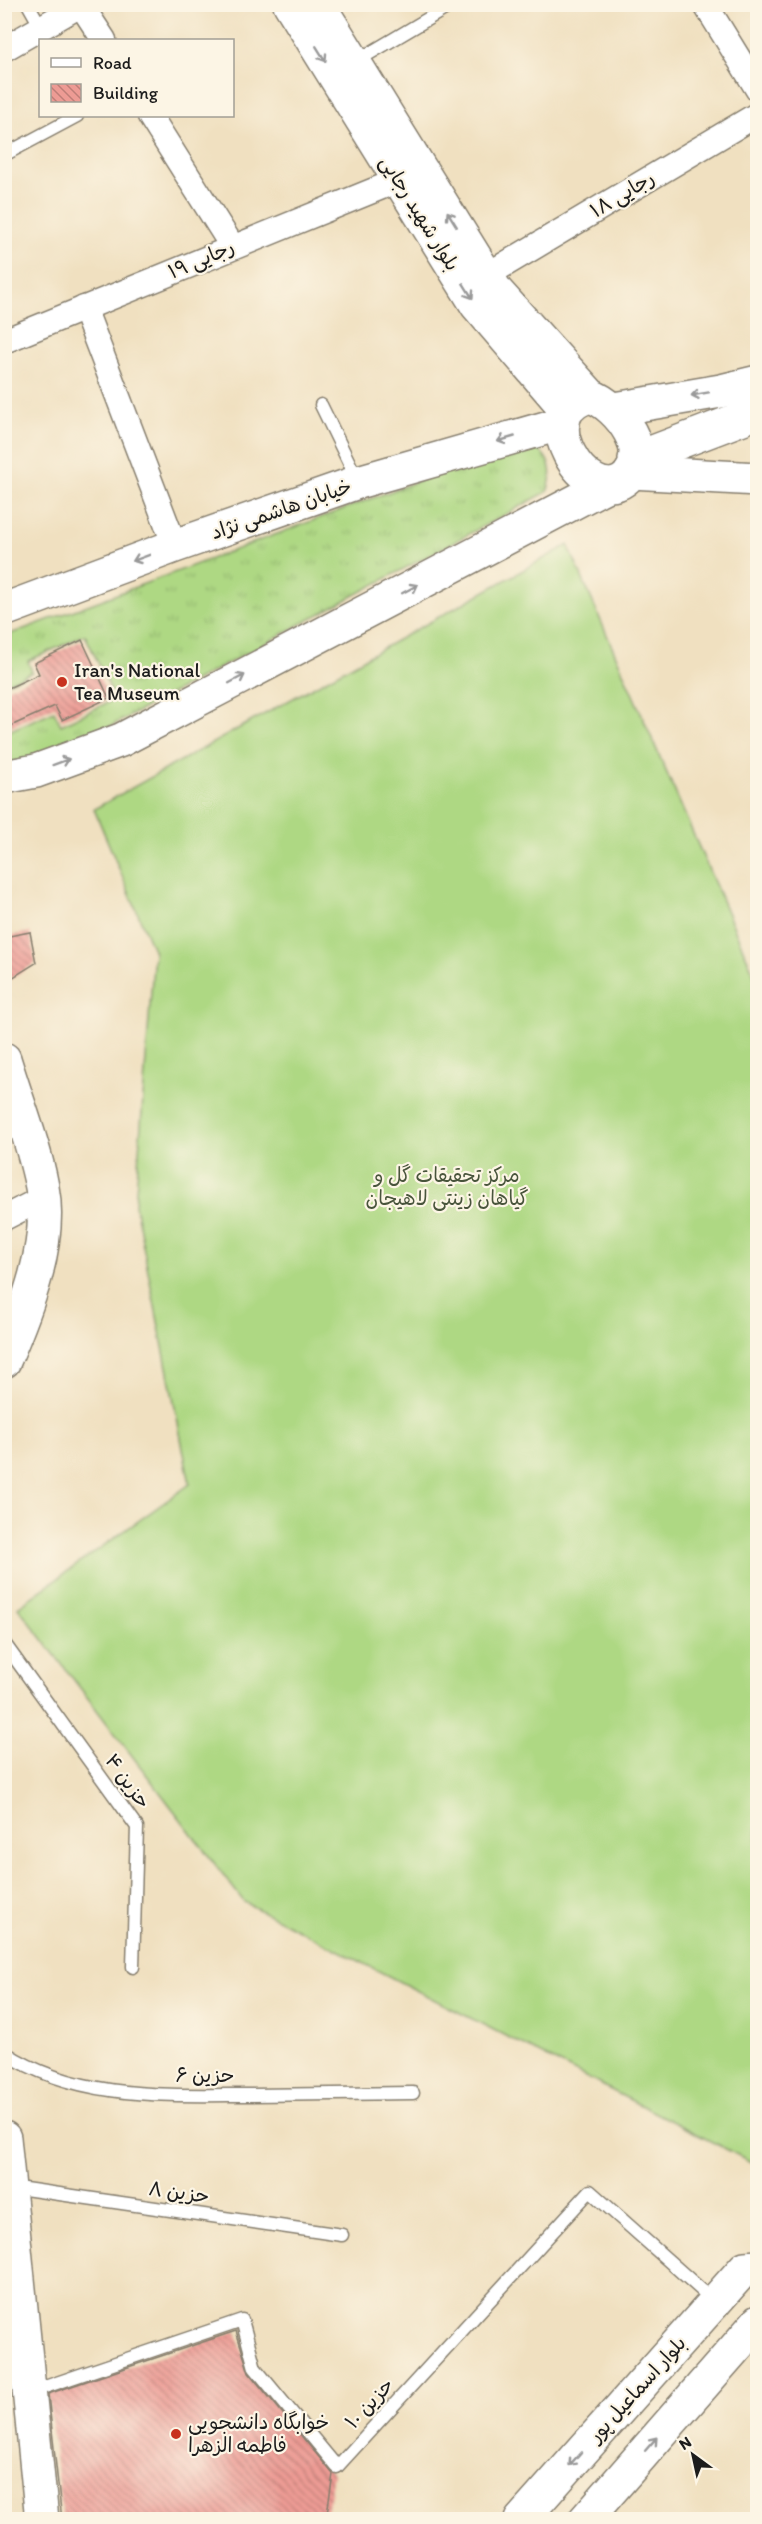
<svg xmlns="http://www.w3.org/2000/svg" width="762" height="2524" viewBox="0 0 762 2524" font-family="Itim,'Playpen Sans Arabic',sans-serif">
<defs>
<pattern id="grass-tufts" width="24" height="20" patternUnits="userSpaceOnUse" patternTransform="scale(1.5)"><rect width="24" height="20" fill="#aed883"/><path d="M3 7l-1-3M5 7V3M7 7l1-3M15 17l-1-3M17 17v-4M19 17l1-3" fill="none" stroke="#95b971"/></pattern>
<pattern id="building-back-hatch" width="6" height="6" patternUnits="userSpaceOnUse" patternTransform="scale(1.5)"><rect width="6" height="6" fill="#ed9b94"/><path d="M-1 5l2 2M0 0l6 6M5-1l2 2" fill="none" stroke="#bf7e78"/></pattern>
</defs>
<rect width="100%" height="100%" fill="#fcf5e5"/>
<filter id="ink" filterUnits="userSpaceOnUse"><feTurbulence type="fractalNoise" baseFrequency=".0167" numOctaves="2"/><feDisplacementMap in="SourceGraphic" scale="12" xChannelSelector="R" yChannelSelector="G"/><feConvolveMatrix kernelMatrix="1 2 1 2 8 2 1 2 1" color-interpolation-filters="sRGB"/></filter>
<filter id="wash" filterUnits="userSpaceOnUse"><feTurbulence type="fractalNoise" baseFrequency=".008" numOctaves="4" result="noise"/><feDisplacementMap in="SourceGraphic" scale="24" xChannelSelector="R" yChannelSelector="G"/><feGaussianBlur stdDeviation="1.35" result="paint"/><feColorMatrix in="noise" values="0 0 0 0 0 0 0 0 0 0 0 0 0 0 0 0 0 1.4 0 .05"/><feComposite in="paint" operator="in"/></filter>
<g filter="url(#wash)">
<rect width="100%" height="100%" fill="#f0e0c0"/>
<path fill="url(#grass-tufts)" stroke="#657a50" stroke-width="1.5" d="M514 445C545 443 557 466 547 492L98 733 43 757 5 764 4 733 54 711 61 725 115 699 85 635 28 661 32 672 5 684V636Z"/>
<polygon fill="#aed883" stroke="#657a50" stroke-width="1.5" points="568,545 757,981 757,2165 244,1902 18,1607 190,1484 135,1205 154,952 94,809"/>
<g id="blocks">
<g fill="url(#building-back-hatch)">
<polygon points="82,640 109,698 62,720 55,706 4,729 4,690 39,674 34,663"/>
<polygon points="30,932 36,963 4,983 4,937"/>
<polygon points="236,2331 249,2373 333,2474 326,2520 62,2520 48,2394"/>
</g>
</g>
</g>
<g filter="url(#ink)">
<use href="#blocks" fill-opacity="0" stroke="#867e6e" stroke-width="1.5"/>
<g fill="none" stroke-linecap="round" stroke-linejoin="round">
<g stroke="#867e6e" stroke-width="15">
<g id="lane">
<polyline points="28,4 41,27"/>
<polyline points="355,62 453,4"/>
<polyline points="4,155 77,116"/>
<polyline points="321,405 358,481"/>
<polyline points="4,1643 137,1827 133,1967"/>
<path d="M4 2052C78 2101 169 2095 253 2095 306 2094 360 2094 413 2093"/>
<polyline points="11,2187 342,2235"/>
<polyline points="30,2392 242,2320 255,2368 337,2467 590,2191 715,2302"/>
</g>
</g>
<g stroke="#867e6e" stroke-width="27">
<g id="street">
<polyline points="705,4 758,90"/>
<polyline points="81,5 104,40"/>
<polyline points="4,49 82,4"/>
<polyline points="150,116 232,246"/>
<polyline points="487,275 758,114"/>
<polyline points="84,308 175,546"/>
<polyline points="4,341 399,180"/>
<polyline points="4,1218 43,1198"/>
</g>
</g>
<g stroke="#867e6e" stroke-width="36">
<g id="secondary">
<polyline points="290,4 477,305 567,410"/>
<path d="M318 4 496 291 591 396C619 406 656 455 624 480 587 508 526 410 591 396"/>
<polyline points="615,409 721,391 758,382"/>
<polyline points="635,459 758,412"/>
<polyline points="631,472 758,479"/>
<polyline points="4,610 175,546 358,482 563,423"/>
<polyline points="4,777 36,771 121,740 607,485"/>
<path d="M4 1059C17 1102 34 1144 42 1187 53 1243 26 1310 4 1361"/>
<polyline points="4,2138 42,2520"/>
<polyline points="521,2520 745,2268 758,2267"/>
<polyline points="585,2520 758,2322"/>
</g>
</g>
<use href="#lane" stroke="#fff" stroke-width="12"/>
<use href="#street" stroke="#fff" stroke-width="24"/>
<use href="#secondary" stroke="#fff" stroke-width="33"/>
</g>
<defs><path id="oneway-shaft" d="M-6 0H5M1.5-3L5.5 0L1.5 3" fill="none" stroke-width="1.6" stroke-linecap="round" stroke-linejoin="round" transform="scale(1.5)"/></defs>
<g stroke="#999">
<use href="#oneway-shaft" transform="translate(321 54) rotate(58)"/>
<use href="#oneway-shaft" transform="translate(452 219) rotate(-122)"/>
<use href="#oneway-shaft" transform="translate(468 291) rotate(58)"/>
<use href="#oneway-shaft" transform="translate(700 394) rotate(170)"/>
<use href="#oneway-shaft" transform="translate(506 439) rotate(164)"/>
<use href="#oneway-shaft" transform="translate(141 558) rotate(159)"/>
<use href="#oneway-shaft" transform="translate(410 589) rotate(-28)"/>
<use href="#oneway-shaft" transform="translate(237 679) rotate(-28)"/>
<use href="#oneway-shaft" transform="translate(61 762) rotate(-20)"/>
<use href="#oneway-shaft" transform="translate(651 2444) rotate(-49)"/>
<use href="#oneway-shaft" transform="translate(575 2459) rotate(132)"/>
</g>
</g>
<g fill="#c8321e" stroke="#fcf5e5" stroke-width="2">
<circle cx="62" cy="682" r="6"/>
<circle cx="176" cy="2434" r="6"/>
</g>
<g text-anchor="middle" stroke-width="4.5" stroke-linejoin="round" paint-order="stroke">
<g font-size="20" fill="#1c1c1c" stroke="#fcf5e5">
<text transform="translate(622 194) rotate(-31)" y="7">رجایی ۱۸</text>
<text transform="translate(420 213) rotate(58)" y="7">بلوار شهید رجایی</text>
<text transform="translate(201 259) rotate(-23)" y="7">رجایی ۱۹</text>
<text transform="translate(281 509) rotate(-19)" y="7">خیابان هاشمی نژاد</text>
<text transform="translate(128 1781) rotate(54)" y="7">حزین ۴</text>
<text x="205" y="2082">حزین ۶</text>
<text transform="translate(179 2192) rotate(8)" y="7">حزین ۸</text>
<text transform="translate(637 2389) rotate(-48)" y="7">بلوار اسماعیل پور</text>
<text transform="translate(369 2403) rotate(-47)" y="7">حزین ۱۰</text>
</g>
<g font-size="20" fill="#1c1c1c" stroke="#fcf5e5" text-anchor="start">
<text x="74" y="677">Iran's National<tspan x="74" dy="23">Tea Museum</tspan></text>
<text x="188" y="2429">خوابگاه دانشجویی<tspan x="188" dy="23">فاطمه الزهرا</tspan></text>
</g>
<g font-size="20" fill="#48543b" stroke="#fcf5e5">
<text x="447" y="1182">مرکز تحقیقات گل و<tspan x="447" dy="23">گیاهان زینتی لاهیجان</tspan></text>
</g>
</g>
<rect width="762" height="2524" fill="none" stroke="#fcf5e5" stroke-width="24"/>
<rect x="39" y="39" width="195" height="78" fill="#fcf5e5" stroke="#a29e95" stroke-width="1.5"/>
<rect x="51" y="58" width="30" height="9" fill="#ffffff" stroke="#a29e95" stroke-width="1.5"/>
<text x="93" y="69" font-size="18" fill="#1c1c1c">Road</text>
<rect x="51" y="84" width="30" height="18" fill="url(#building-back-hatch)" stroke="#a29e95" stroke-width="1.5"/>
<text x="93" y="99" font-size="18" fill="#1c1c1c">Building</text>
<g transform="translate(693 2455) rotate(327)" stroke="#fcf5e5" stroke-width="4.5" paint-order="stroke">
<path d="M0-4.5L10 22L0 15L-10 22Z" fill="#1c1c1c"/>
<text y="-9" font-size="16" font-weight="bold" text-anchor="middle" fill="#1c1c1c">N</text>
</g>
</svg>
